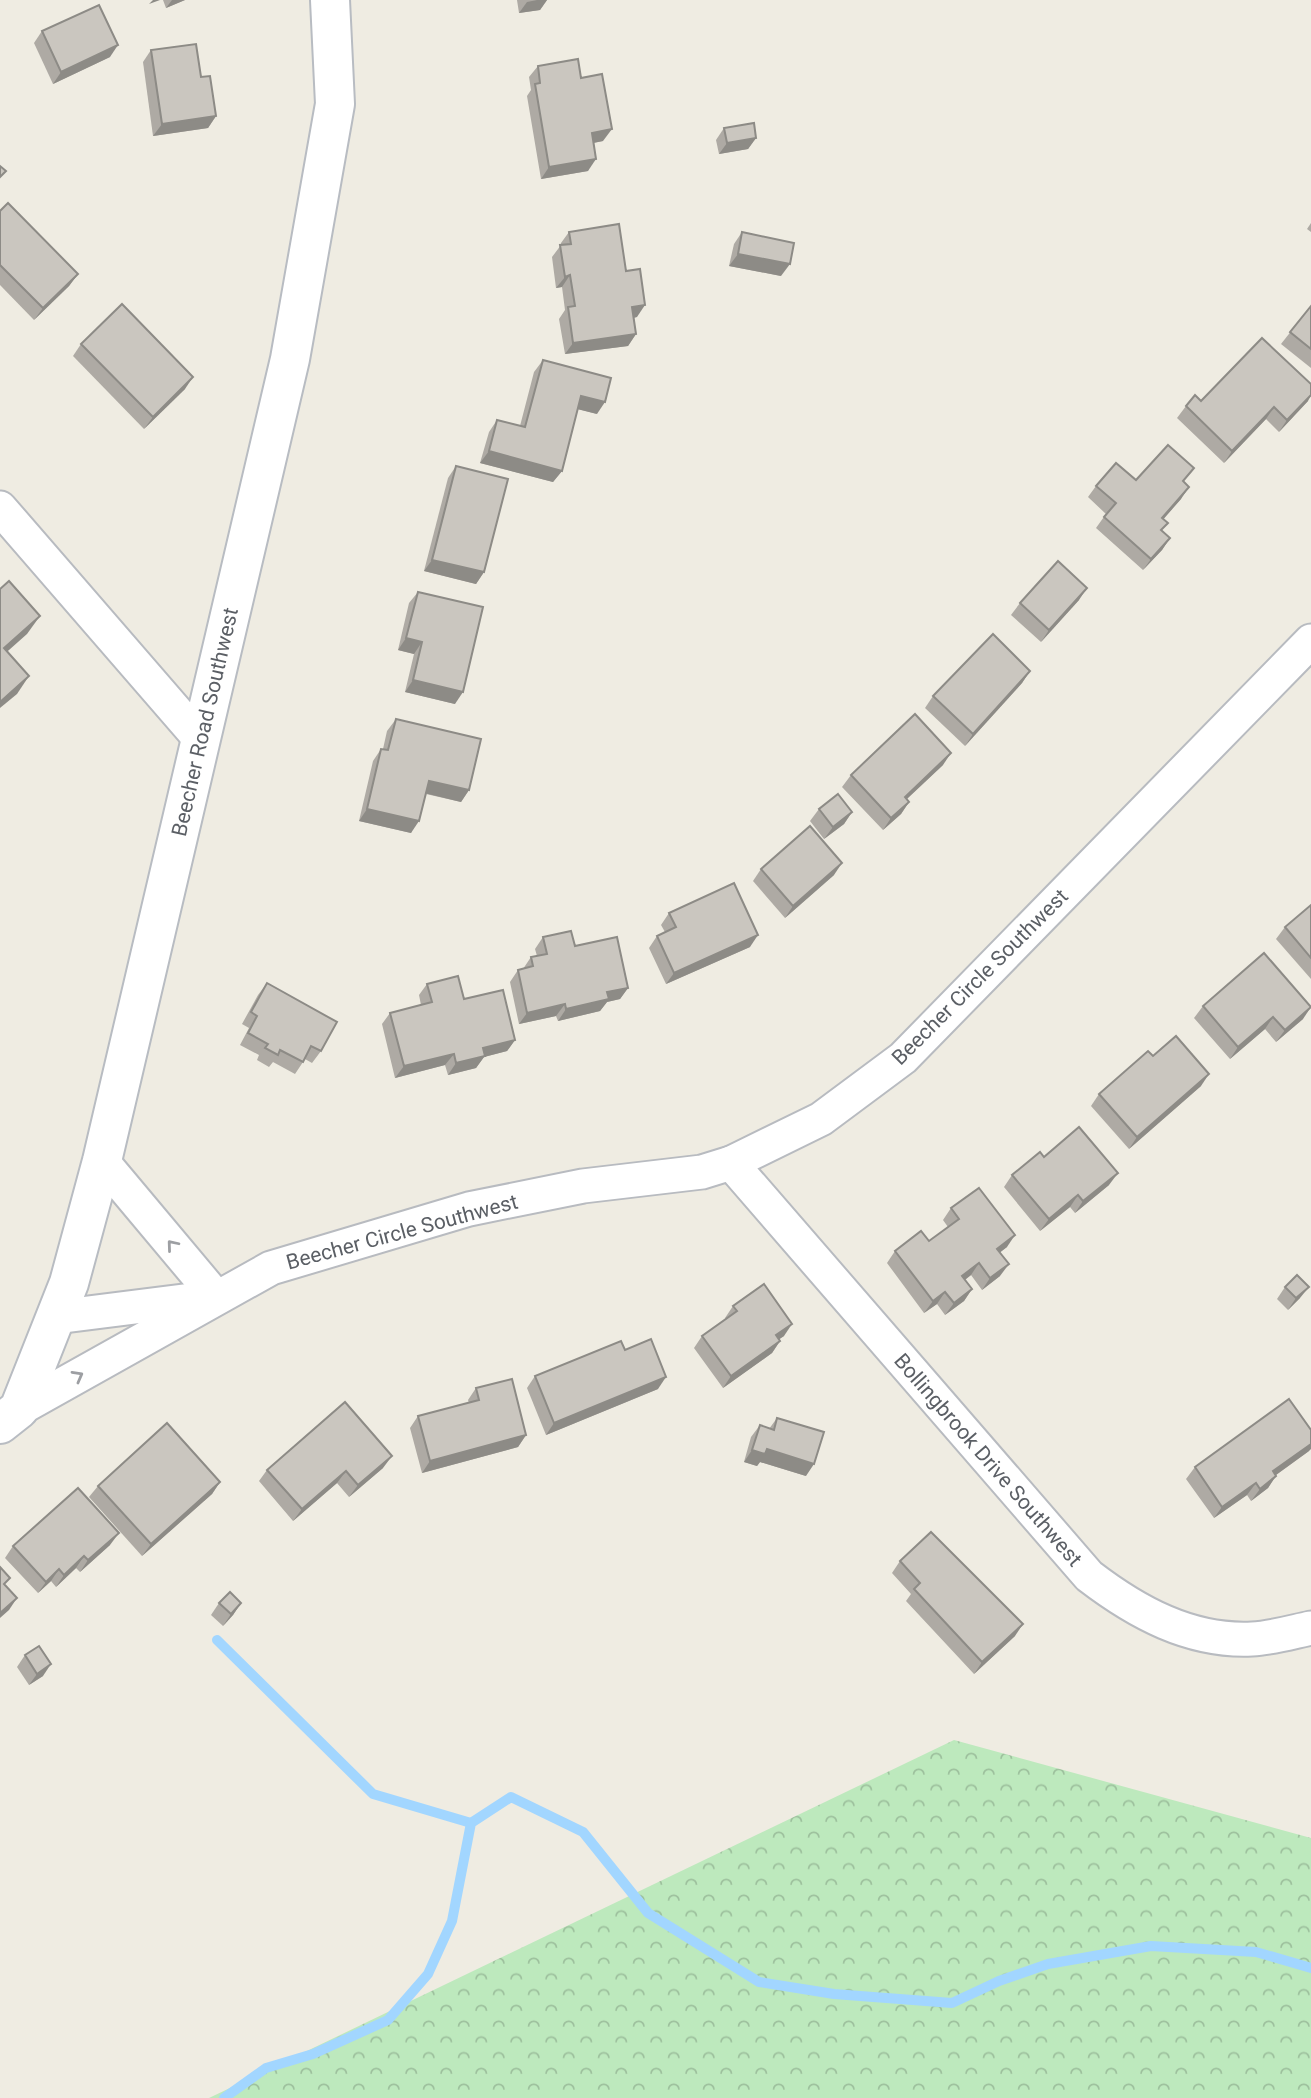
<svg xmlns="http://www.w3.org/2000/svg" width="1311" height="2098" viewBox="0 0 1311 2098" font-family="Roboto,sans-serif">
<defs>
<pattern id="forest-crowns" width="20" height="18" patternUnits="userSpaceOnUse" patternTransform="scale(1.75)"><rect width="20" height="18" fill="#bde9bd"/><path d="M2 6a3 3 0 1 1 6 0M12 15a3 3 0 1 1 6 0" fill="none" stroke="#9dc09d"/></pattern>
</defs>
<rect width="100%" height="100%" fill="#efece2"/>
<polygon fill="url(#forest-crowns)" points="954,1740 1311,1838 1311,2098 209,2098"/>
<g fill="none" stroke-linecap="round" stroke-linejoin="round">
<g stroke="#a2d6ff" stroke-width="10">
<polyline points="217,1640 373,1794 471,1823"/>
<polyline points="224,2098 266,2068 313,2054 388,2020 428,1974 452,1921 471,1823 511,1797 583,1832 648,1913 759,1982 834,1994 952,2003 999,1981 1048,1964 1151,1946 1256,1952 1311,1968"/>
</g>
<g stroke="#b8bbc0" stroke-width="37">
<g id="street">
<polyline points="0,508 201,740"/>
<polyline points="102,1161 216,1297"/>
<path d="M731 1163 1089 1576C1136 1612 1190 1642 1252 1639 1272 1638 1292 1632 1311 1628"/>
<polyline points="56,1317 199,1299"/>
<polyline points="19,1409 271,1268 469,1209 583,1186 702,1172 731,1163 821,1119 903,1058 1311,641"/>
</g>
</g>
<g stroke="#b8bcc2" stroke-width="42">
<polyline id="secondary" points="0,1424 19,1409 69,1283 102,1161 290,359 335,104 330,0"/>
</g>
<use href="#street" stroke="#fff" stroke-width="33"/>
<use href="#secondary" stroke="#fff" stroke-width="38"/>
</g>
<g fill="#aeaaa4">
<polygon points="163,0 185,0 166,8"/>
<polygon points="517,0 547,0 540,10 519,13"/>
<polygon points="42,31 110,57 53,84 34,43"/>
<polygon points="151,50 201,77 216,116 208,128 153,136 143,62"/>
<polygon points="538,66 581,78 603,141 593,143 588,171 541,179 527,96 531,90 529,77"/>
<polygon points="724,128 756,138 748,149 719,154 716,140"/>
<polygon points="0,211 78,274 69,286 34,320 0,285"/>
<polygon points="1311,223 1311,232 1307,229"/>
<polygon points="569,232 626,271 637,317 634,318 636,334 628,346 565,354 559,319 565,310 562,287 556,288 552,257 561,245 561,243"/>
<polygon points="742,232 781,276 729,266 734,244"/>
<polygon points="1311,306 1311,368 1281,344"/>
<polygon points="81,344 185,389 144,429 73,356"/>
<polygon points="543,360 597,414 578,409 562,471 553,482 480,463 489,432 497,420 520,426 534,372"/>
<polygon points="1201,401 1308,401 1279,432 1266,419 1224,463 1177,418 1186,406"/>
<polygon points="456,466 484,572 476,584 424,571 448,478"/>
<polygon points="1136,480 1184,482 1181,499 1163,519 1162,531 1170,538 1162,550 1143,570 1096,528 1106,514 1088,497 1096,486"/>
<polygon points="418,592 455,704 405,692 414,654 398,650 409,603"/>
<polygon points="1079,600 1041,642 1011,615 1020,603"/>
<polygon points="1030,671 1022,683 965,746 925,708 933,696"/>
<polygon points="396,719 469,790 461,802 426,794 411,833 359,821 373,761 381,749 383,749 387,731"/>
<polygon points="943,765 907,799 909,802 901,814 883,830 842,787 851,775"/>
<polygon points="819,809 852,812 844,824 824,839 810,821"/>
<polygon points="761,869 834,875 785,918 753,881"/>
<polygon points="1311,905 1311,979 1276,939 1285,927"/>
<polygon points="669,913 750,947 666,984 649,948 657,936 665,932 661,925"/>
<polygon points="543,937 575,946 628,988 620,999 607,1002 600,1011 558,1021 556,1016 519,1024 510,982 518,970 523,969 531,957 537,956 535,949"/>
<polygon points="267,983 321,1051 312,1063 305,1059 295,1074 273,1062 269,1067 257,1060 259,1055 240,1045 249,1028 242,1024 258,995"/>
<polygon points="427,984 464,999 515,1040 507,1051 484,1057 476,1068 448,1075 445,1065 395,1078 382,1024 390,1013 421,1005 419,995"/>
<polygon points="1203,1006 1303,1019 1276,1042 1265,1029 1230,1059 1194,1018"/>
<polygon points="1153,1056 1201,1086 1129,1149 1091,1106 1099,1094"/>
<polygon points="1012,1175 1109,1185 1075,1213 1070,1207 1040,1231 1004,1187"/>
<polygon points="951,1208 1007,1247 1000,1252 1000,1276 982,1290 971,1275 965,1280 972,1289 964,1301 945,1315 937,1304 924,1313 887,1263 895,1251 929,1241 948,1227 943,1220"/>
<polygon points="1285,1287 1300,1298 1288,1310 1277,1299"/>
<polygon points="733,1306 784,1336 779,1339 780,1341 772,1353 723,1388 694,1348 702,1336 726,1319 725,1318"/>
<polygon points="625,1350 658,1389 546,1435 527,1388 535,1376"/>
<polygon points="476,1388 526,1435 518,1447 422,1473 410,1428 418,1416 469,1403 468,1400"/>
<polygon points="777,1418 806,1476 760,1462 757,1466 744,1462 751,1437 760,1425 769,1429"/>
<polygon points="1309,1451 1276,1475 1268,1488 1251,1501 1247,1495 1214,1518 1186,1479 1195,1467"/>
<polygon points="383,1468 349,1497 337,1483 293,1521 259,1481 267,1470"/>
<polygon points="220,1482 212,1494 142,1556 89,1497 98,1486"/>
<polygon points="110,1545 80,1572 76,1568 56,1587 51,1581 38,1593 5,1558 13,1546"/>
<polygon points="900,1561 1015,1636 974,1674 906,1601 911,1594 892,1573"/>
<polygon points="219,1603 241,1603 233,1615 223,1626 211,1615"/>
<polygon points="25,1655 43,1676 29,1685 17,1667"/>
</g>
<g fill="#8d8b86">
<polygon points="153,0 160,0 149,4"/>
<polygon points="172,0 185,0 166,8"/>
<polygon points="537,0 547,0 540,10 519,13 527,2"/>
<polygon points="118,45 110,57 53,84 61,72"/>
<polygon points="216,116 208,128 153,136 162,124"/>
<polygon points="612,129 603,141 583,145 592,133"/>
<polygon points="756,138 748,149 719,154 727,143"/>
<polygon points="596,159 588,171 541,179 549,167"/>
<polygon points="738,254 790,264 781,276 729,266"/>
<polygon points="78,274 69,286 34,320 43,308"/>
<polygon points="570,275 562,287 556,288 565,277"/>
<polygon points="645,305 637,317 624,319 632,307"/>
<polygon points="636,334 628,346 565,354 573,343"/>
<polygon points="193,377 185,389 144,429 153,417"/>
<polygon points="1311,395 1308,401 1279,432 1287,420"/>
<polygon points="581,396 605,402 597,414 573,408"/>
<polygon points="1274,407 1266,419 1224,463 1232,451"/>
<polygon points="489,451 562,471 553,482 480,463"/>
<polygon points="1189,487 1181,499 1154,530 1162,518"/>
<polygon points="1170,538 1162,550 1143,570 1151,559"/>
<polygon points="432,560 484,572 476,584 424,571"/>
<polygon points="1087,588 1079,600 1041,642 1049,630"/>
<polygon points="40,616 27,634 0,658 4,648"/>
<polygon points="406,638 422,642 414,654 398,650"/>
<polygon points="1030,671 1022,683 965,746 973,734"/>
<polygon points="29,676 17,694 0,708 0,702"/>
<polygon points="413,680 463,692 455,704 405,692"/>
<polygon points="951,753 943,765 896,809 905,797"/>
<polygon points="429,781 469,790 461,802 420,792"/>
<polygon points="909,802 901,814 883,830 891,818"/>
<polygon points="367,809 419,821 411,833 359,821"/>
<polygon points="852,812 844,824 824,839 833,827"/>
<polygon points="842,863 834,875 785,918 793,906"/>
<polygon points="758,935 750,947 666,984 674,973"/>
<polygon points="628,988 620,999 607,1002 600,1011 558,1021 566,1009 607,992"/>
<polygon points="565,1004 556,1016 519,1024 527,1013"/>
<polygon points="1311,1007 1303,1019 1276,1042 1285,1030"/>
<polygon points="1273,1017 1265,1029 1230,1059 1238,1047"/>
<polygon points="515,1040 507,1051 484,1057 476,1068 448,1075 456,1063 483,1048"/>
<polygon points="454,1054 445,1065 395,1078 404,1066"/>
<polygon points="1209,1074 1201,1086 1129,1149 1137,1137"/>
<polygon points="1118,1173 1109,1185 1075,1213 1083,1201"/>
<polygon points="1078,1195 1070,1207 1040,1231 1049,1219"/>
<polygon points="1015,1235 1007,1247 989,1261 997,1249"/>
<polygon points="979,1263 971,1275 954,1288 962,1276"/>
<polygon points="1009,1264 1000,1276 982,1290 990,1278"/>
<polygon points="1309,1287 1300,1298 1288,1310 1296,1298"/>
<polygon points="972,1289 964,1301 945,1315 954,1303"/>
<polygon points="945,1292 937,1304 924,1313 933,1301"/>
<polygon points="792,1324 784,1336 768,1347 776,1335"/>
<polygon points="780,1341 772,1353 723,1388 731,1376"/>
<polygon points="666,1377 658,1389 546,1435 554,1423"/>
<polygon points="526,1435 518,1447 422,1473 430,1461"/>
<polygon points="1311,1444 1311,1449 1309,1451 1265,1483 1273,1471"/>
<polygon points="767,1449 814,1464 806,1476 760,1462 757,1466 744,1462 752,1450"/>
<polygon points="392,1456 383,1468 349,1497 358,1485"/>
<polygon points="346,1471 337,1483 293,1521 302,1509"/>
<polygon points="1276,1476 1268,1488 1251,1501 1260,1489"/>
<polygon points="220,1482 212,1494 142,1556 151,1544"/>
<polygon points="1256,1483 1247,1495 1214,1518 1222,1507"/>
<polygon points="119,1533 110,1545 80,1572 88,1560"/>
<polygon points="84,1556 76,1568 56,1587 64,1575"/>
<polygon points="59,1569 51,1581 38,1593 46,1582"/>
<polygon points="17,1598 9,1610 0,1618 0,1613"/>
<polygon points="241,1603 233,1615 223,1626 231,1614"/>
<polygon points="1023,1624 1015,1636 974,1674 982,1662"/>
<polygon points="51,1664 43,1676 29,1685 37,1674"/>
</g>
<g fill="#cac6bf" stroke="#8d8b86" stroke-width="2">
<polygon points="99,5 118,45 61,72 42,31"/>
<polygon points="196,44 201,77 210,76 216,116 162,124 151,50"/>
<polygon points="578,59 581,78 602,74 612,129 592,133 596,159 549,167 535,84 540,83 538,66"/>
<polygon points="754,123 756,138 727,143 724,128"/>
<polygon points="0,166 6,171 0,177"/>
<polygon points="8,203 78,274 43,308 0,265 0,211"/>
<polygon points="619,224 626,271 640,269 645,305 632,307 636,334 573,343 568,307 575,306 570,275 565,277 560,245 571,244 569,232"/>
<polygon points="742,232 794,243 790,264 738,254"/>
<polygon points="122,304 193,377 153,417 81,344"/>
<polygon points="1311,306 1311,349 1290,332"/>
<polygon points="1262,338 1311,384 1311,395 1287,420 1274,407 1232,451 1186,406 1195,395 1201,401"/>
<polygon points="543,360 611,378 605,402 581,396 562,471 489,451 497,420 525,427"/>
<polygon points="1168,445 1194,468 1183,481 1189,487 1162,518 1168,523 1161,530 1170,538 1151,559 1104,517 1116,503 1096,486 1116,463 1136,480"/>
<polygon points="456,466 508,479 484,572 432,560"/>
<polygon points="1058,561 1087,588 1049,630 1020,603"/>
<polygon points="9,581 40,616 4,648 29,676 0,702 0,589"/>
<polygon points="418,592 483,607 463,692 413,680 422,642 406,638"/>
<polygon points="993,634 1030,671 973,734 933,696"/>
<polygon points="915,714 951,753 905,797 909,802 891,818 851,775"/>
<polygon points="396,719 481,739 469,790 429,781 419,821 367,809 381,749 388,750"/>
<polygon points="838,794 852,812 833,827 819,809"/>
<polygon points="810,826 842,863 793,906 761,869"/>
<polygon points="734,883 758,935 674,973 657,936 676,927 669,913"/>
<polygon points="1311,905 1311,958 1285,927"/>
<polygon points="571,931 575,946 617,937 628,988 607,992 609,999 566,1009 565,1004 527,1013 518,970 533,966 531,957 547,954 543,937"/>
<polygon points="1264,953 1311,1007 1285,1030 1273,1017 1238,1047 1203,1006"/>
<polygon points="458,976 464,999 503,990 515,1040 483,1048 485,1056 456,1063 454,1054 404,1066 390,1013 432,1002 427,984"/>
<polygon points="267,983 337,1022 321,1051 311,1046 303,1062 280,1050 278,1055 265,1048 268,1044 248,1033 257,1016 251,1012"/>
<polygon points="1176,1036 1209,1074 1137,1137 1099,1094 1148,1051 1153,1056"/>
<polygon points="1079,1127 1118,1173 1083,1201 1078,1195 1049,1219 1012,1175 1040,1152 1044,1157"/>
<polygon points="979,1188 1015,1235 997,1249 1009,1264 990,1278 979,1263 962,1276 972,1289 954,1303 945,1292 933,1301 895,1251 921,1231 929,1241 959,1219 951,1208"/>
<polygon points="1297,1275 1309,1287 1296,1298 1285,1287"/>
<polygon points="764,1284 792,1324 776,1335 780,1341 731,1376 702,1336 737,1311 733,1306"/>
<polygon points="651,1339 666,1377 554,1423 535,1376 621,1341 625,1350"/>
<polygon points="512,1379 526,1435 430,1461 418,1416 479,1400 476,1388"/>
<polygon points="1289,1399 1311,1430 1311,1444 1273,1471 1276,1476 1260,1489 1256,1483 1222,1507 1195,1467"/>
<polygon points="345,1402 392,1456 358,1485 346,1471 302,1509 267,1470"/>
<polygon points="777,1418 824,1432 814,1464 767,1449 765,1454 752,1450 760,1425 774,1430"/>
<polygon points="167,1423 220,1482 151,1544 98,1486"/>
<polygon points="78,1488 119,1533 88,1560 84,1556 64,1575 59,1569 46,1582 13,1546"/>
<polygon points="931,1532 1023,1624 982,1662 914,1589 920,1583 900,1561"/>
<polygon points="0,1567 10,1578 4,1584 17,1598 0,1613"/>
<polygon points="230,1592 241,1603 231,1614 219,1603"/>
<polygon points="39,1646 51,1664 37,1674 25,1655"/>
</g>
<defs><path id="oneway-chevron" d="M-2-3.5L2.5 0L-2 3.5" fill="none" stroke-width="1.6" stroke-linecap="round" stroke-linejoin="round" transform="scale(1.75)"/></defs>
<g stroke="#9d9fa3">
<use href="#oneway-chevron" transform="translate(172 1245) rotate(-130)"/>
<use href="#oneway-chevron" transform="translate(78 1376) rotate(-29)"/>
</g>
<g text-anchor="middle" stroke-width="6" stroke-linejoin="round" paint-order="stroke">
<g font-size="21" fill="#5b5f65" stroke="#fff">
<text transform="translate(205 722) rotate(-77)" y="7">Beecher Road Southwest</text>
<text transform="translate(980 977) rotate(-45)" y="7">Beecher Circle Southwest</text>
<text transform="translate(402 1232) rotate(-15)" y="7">Beecher Circle Southwest</text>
<text transform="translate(988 1460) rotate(49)" y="7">Bollingbrook Drive Southwest</text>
</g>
</g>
</svg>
